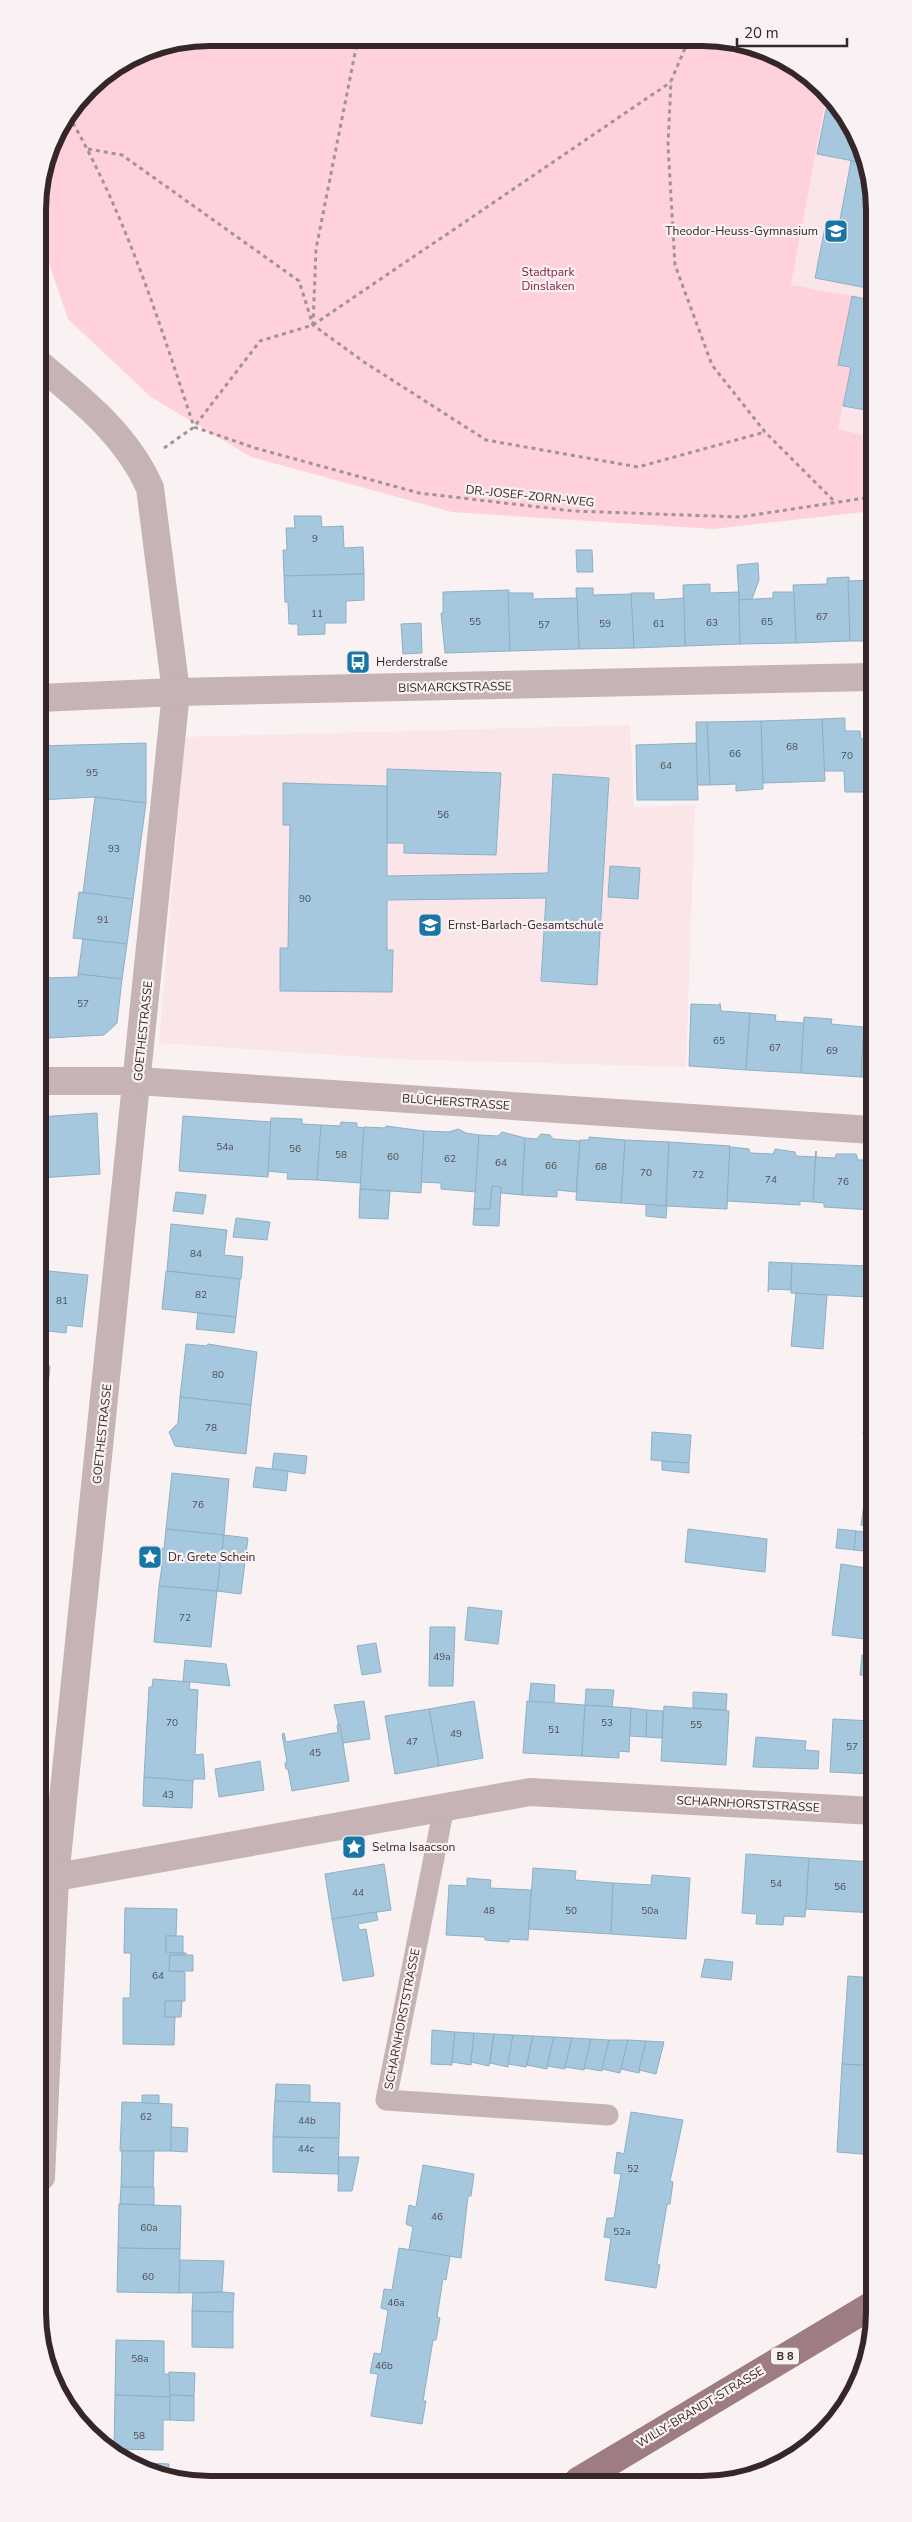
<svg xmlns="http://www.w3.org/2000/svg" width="912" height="2522" viewBox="0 0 912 2522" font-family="'Nunito Sans',sans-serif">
<rect width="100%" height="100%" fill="#faf1f2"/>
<g fill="#fae5e9">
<polygon points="827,92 857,134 871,176 871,437 838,429 843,406 791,285"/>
<polygon points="630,725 634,807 695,805 686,1067 394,1059 159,1043 185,737"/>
</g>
<polygon fill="#ffd1da" points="210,38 736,41 788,60 827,92 791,285 852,296 851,367 838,429 871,437 872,511 713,529 452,512 251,457 151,397 68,319 38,231 38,199 55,134 96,81 144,51"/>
<g fill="#a5c8df" stroke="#8db0c5">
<polygon points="829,95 857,134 865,158 864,163 817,154"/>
<polygon points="865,158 871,176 871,411 843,406 851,367 838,365 852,296 865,299 867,288 815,278 826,222 839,225 851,161 864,163"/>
<polygon points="38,496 45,497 38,543"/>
<polygon points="294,516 321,516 322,527 343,526 344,548 363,547 364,574 284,576 283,550 287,550 286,528 295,528"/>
<polygon points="576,550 592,550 593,572 577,572"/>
<polygon points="758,563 759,580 752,599 739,600 737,565"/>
<polygon points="364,574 364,600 346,601 346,623 325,623 325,634 298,635 298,624 289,624 288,602 285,602 284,576"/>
<polygon points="849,577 850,641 796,643 793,585 827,584 827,578"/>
<polygon points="872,580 872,641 850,641 848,581"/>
<polygon points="710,584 710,593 739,592 740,644 685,646 683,585"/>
<polygon points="576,588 593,588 593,595 632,594 634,648 579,649"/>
<polygon points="509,590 510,651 445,653 441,613 443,613 443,592"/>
<polygon points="773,592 794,592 796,643 740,644 739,600 773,598"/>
<polygon points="508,593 533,593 533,599 577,598 579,649 510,651"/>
<polygon points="631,593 654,593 654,600 684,598 685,646 634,648"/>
<polygon points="421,623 422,653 403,654 401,624"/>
<polygon points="845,718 845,731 860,731 861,739 872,739 872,792 845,792 844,771 823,771 822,719"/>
<polygon points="822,719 825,781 763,783 761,721"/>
<polygon points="761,721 763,789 736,791 736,784 710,785 707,722"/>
<polygon points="696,722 707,722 710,785 697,785"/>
<polygon points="146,743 146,803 95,797 39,800 39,746"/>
<polygon points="696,743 698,800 637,800 636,745"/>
<polygon points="387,769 501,773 496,855 404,853 404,843 387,843"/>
<polygon points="553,774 609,778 597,985 541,981 546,898 387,900 387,950 393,950 392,992 280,991 280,948 288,948 290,825 283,825 283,783 387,786 387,876 548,873"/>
<polygon points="95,797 146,803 133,899 83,893"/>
<polygon points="610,866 640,868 638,899 608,897"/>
<polygon points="79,892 133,899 127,944 73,938"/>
<polygon points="83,939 127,944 122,979 78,974"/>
<polygon points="78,974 122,979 117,1023 104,1035 49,1038 44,978 78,977"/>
<polygon points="45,983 48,1038 39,1038 39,984"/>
<polygon points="720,1003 721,1011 750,1013 746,1070 689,1066 691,1004 719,1005"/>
<polygon points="750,1013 776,1015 775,1021 804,1023 801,1073 746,1070"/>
<polygon points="804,1017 832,1019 831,1024 864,1027 861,1077 801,1073"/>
<polygon points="864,1027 872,1027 872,1078 861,1077"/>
<polygon points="97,1113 100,1174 39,1178 39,1117"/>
<polygon points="183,1116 272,1122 268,1177 179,1171"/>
<polygon points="271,1118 302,1119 302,1124 321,1125 317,1180 287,1179 288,1173 268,1171"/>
<polygon points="341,1122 357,1123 357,1127 365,1128 361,1183 317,1180 321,1125 340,1126"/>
<polygon points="386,1126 424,1131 421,1193 360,1189 364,1127 386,1128"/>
<polygon points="458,1129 466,1133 479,1135 476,1192 441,1189 441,1183 421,1182 424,1131 449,1132"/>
<polygon points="502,1132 525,1138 522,1195 501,1193 501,1187 492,1186 490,1209 474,1209 479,1135 498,1136"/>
<polygon points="541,1134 550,1135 553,1139 580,1141 576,1192 557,1190 557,1197 522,1195 525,1138 537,1139"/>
<polygon points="589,1137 625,1140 621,1203 576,1200 580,1140 589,1140"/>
<polygon points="625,1140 669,1142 666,1206 621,1203"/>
<polygon points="669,1142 730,1146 727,1209 666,1206"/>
<polygon points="730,1147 749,1149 750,1153 773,1154 775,1149 795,1152 796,1156 815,1157 816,1151 813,1202 800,1201 800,1205 727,1201"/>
<polygon points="816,1151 816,1157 835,1158 836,1154 856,1154 858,1160 873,1160 873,1210 824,1207 824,1203 813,1202"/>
<polygon points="492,1186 501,1187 499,1226 473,1225 474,1209 490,1209"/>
<polygon points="360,1189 390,1191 388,1219 359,1218"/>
<polygon points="176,1192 206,1195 203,1214 173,1211"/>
<polygon points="646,1204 667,1206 666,1218 646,1216"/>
<polygon points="236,1218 270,1222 267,1240 233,1237"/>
<polygon points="171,1224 227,1230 224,1255 243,1257 241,1279 167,1271"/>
<polygon points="769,1262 792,1263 791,1290 769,1289 768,1292"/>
<polygon points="792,1263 869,1266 867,1297 791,1293"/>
<polygon points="869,1266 873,1267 873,1298 867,1297"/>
<polygon points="39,1270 88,1275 82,1327 67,1325 66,1333 39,1330"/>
<polygon points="166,1271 240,1279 236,1317 162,1309"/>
<polygon points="796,1293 827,1295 823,1349 791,1346"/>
<polygon points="198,1313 236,1317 234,1333 196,1329"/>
<polygon points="186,1344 207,1346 208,1344 257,1352 251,1405 180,1397"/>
<polygon points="867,1363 873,1363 873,1385 864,1384"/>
<polygon points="40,1365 50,1366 46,1407 40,1406"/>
<polygon points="180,1397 251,1405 246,1454 175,1446 169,1432 178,1423"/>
<polygon points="40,1406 46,1407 40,1464"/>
<polygon points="865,1420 873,1422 873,1435 863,1434"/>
<polygon points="652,1432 691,1435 689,1463 651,1460"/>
<polygon points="274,1453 307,1456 305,1474 272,1469"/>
<polygon points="662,1461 689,1463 689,1473 662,1470"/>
<polygon points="256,1467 288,1471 286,1491 253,1487"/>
<polygon points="172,1473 229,1479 224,1535 166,1529"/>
<polygon points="868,1475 873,1475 873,1527 861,1525"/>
<polygon points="166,1529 224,1535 217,1591 159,1586 162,1566 159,1565 161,1548 164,1549"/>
<polygon points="688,1529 767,1539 765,1572 685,1562"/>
<polygon points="838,1529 856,1531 854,1550 836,1548"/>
<polygon points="856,1531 873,1533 873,1552 854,1550"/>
<polygon points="224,1535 248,1538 241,1594 217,1591"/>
<polygon points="841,1564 873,1569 873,1640 832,1635"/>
<polygon points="159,1586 217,1591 211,1647 154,1642"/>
<polygon points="468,1607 502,1611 498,1644 465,1640"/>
<polygon points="430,1627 455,1627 453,1686 429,1686"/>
<polygon points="376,1643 381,1672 362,1675 357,1646"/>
<polygon points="862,1655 873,1656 873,1676 860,1675"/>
<polygon points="185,1660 226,1664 230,1686 183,1681"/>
<polygon points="153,1679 190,1682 189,1689 198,1690 195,1755 203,1754 205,1779 194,1779 193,1781 144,1777 149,1687 152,1687"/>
<polygon points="531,1683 555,1685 554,1703 529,1702"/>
<polygon points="586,1689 614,1690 612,1707 585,1705"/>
<polygon points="693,1692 727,1694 726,1710 693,1708"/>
<polygon points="364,1701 370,1739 343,1743 334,1705"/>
<polygon points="474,1701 483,1758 439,1766 429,1709"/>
<polygon points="527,1701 585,1705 582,1756 523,1753"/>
<polygon points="585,1705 631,1708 629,1752 619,1751 619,1758 582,1756"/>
<polygon points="664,1706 729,1711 726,1765 661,1761"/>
<polygon points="631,1708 647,1710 646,1737 630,1736"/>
<polygon points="429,1709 439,1766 395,1774 385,1716"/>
<polygon points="647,1710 663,1711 662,1738 646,1737"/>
<polygon points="833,1719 873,1721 873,1774 830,1772"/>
<polygon points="340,1724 349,1781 292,1791 288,1769 286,1769 285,1763 287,1762 282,1734 284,1733 286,1742 334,1733 338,1733 337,1725"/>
<polygon points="756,1737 806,1741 805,1750 819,1751 818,1769 753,1767"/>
<polygon points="260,1761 264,1790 219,1797 215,1769"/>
<polygon points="144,1777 193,1781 192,1808 143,1806"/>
<polygon points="746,1854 809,1858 805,1917 784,1916 783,1925 756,1924 757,1914 742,1913"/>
<polygon points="809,1858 873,1862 874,1913 806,1909"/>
<polygon points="384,1864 391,1910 332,1919 325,1874"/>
<polygon points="533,1868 576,1871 575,1880 613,1883 611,1934 529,1929"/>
<polygon points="652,1875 690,1878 686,1939 611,1934 613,1883 651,1885"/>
<polygon points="467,1878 491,1880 490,1888 531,1890 528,1940 509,1939 509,1942 485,1940 485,1937 446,1935 449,1885 467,1886"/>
<polygon points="125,1908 177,1909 176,1936 166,1936 166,1952 186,1953 186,1955 170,1955 169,1971 185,1972 185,2001 165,2001 165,2017 175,2017 174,2045 123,2044 123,1998 130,1998 131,1953 124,1953"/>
<polygon points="376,1912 378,1920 358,1924 359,1930 366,1929 374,1976 343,1981 332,1919"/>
<polygon points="166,1936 183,1936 183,1953 166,1952"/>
<polygon points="170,1955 193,1955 193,1971 169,1971"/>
<polygon points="705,1959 733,1962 731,1980 701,1977"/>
<polygon points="848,1976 874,1978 874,2066 842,2064"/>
<polygon points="165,2001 182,2001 181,2017 165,2017"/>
<polygon points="432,2030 455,2032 452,2065 431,2064"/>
<polygon points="455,2032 474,2033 471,2065 452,2062"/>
<polygon points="474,2033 494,2034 489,2066 471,2062"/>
<polygon points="494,2034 513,2035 508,2067 490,2063"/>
<polygon points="513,2035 533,2036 526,2067 508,2064"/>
<polygon points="533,2036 554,2037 547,2069 527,2065"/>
<polygon points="554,2037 572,2038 565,2069 547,2066"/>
<polygon points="572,2038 591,2039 584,2070 565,2067"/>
<polygon points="591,2039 609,2040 602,2071 584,2068"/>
<polygon points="609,2040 628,2040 620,2073 602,2069"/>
<polygon points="628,2040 646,2041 639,2073 621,2069"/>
<polygon points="646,2041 664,2042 656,2074 639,2070"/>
<polygon points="842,2064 874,2066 874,2155 837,2152"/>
<polygon points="276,2084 310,2085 310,2102 275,2102"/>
<polygon points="142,2095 159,2095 159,2104 142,2103"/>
<polygon points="275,2101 340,2103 339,2138 273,2137"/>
<polygon points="122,2102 172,2104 171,2151 120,2151"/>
<polygon points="631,2112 683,2120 670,2181 673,2182 670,2204 667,2204 657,2264 660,2265 656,2288 605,2280 611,2238 604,2237 607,2218 614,2218 621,2174 614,2173 617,2152 624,2154"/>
<polygon points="171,2127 188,2128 187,2152 171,2151"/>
<polygon points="273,2137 339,2138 338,2174 273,2172"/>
<polygon points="122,2151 154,2151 153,2187 121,2187"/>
<polygon points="339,2157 359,2157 352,2191 338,2191"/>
<polygon points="423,2165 474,2174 471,2196 468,2196 461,2258 409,2250 413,2227 406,2224 409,2205 416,2207"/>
<polygon points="121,2187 154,2187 154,2205 120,2204"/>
<polygon points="119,2204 181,2206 180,2249 118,2248"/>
<polygon points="118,2248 180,2249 179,2293 117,2292"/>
<polygon points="399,2248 450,2256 446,2280 443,2279 437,2317 440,2318 436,2340 433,2340 423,2401 426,2401 422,2424 371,2416 378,2374 370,2373 374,2353 381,2354 388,2310 381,2308 384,2289 392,2290"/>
<polygon points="180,2260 224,2261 222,2292 179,2293"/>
<polygon points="223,2292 234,2293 233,2312 192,2311 193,2293"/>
<polygon points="192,2311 233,2312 233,2348 192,2347"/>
<polygon points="116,2340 164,2341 164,2374 171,2374 170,2397 115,2395"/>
<polygon points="169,2372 195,2373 194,2396 170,2395"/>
<polygon points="115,2395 170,2397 170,2420 163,2420 163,2450 114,2449"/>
<polygon points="170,2395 194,2396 194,2421 170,2420"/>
<polygon points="127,2462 169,2464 168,2478 134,2467"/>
</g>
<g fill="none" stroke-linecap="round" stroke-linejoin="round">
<g stroke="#a09496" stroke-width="3" stroke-dasharray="4 4" stroke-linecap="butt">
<polyline points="688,41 671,81 668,145 675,265 712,365 765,432 835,502"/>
<path d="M69 116C125 213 159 321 194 427L255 448 419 493 573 511 740 517 872 497"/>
<polyline points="88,149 122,155 299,281 313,325 364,362 486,440 638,467 765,432"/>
<polyline points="313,325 671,82"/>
<polyline points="164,448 194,427 260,341 313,325 316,249 358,38"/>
</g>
<polyline stroke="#c5b3b6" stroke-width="21" points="444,1807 386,2100 608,2115"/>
<g stroke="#c5b3b6" stroke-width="28">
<path d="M38 363C82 400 127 435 150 488L176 692 55 1878 41 2177"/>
<polyline points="39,1081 138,1081 872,1130"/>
<polyline points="40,1880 530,1792 873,1811"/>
</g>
<polyline stroke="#c5b3b6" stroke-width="28" points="39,698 176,692 872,677"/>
<polyline stroke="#9d7c83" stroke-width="28" points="578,2481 874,2304"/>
</g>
<defs>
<g id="school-square" transform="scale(1.25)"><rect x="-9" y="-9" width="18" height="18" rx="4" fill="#1976a4" stroke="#faf1f2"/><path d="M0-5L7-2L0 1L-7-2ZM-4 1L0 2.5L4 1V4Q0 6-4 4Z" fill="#fff"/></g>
<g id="bus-square" transform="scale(1.25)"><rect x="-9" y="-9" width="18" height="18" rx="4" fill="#1976a4" stroke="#faf1f2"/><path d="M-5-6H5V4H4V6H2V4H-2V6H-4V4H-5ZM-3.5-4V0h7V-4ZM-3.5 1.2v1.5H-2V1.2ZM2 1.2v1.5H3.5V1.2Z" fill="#fff"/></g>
<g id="sight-square" transform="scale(1.25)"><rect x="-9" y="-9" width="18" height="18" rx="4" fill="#1976a4" stroke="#faf1f2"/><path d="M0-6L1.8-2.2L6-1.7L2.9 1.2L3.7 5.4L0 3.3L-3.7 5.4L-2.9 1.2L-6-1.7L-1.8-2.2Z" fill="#fff"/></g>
</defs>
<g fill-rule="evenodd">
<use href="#school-square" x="836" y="231"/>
<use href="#bus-square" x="358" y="662"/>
<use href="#school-square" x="430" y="925"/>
<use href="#sight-square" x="150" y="1557"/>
<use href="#sight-square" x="354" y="1847"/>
</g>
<g text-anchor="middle" stroke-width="4.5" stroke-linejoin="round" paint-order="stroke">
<g font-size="10" fill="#524e56">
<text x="315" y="542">9</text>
<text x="317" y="617">11</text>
<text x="822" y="620">67</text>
<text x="475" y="625">55</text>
<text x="767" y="625">65</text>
<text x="712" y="626">63</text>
<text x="605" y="627">59</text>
<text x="659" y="627">61</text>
<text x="544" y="628">57</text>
<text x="792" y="750">68</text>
<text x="735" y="757">66</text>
<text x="847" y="759">70</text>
<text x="666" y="769">64</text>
<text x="92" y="776">95</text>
<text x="443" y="818">56</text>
<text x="114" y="852">93</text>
<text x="305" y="902">90</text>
<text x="103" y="923">91</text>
<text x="83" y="1007">57</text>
<text x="719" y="1044">65</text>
<text x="775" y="1051">67</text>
<text x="832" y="1054">69</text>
<text x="225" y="1150">54a</text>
<text x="295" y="1152">56</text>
<text x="341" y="1158">58</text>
<text x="393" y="1160">60</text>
<text x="450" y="1162">62</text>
<text x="501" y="1166">64</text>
<text x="551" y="1169">66</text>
<text x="601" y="1170">68</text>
<text x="646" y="1176">70</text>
<text x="698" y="1178">72</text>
<text x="771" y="1183">74</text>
<text x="843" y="1185">76</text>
<text x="196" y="1257">84</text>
<text x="201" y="1298">82</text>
<text x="62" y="1304">81</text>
<text x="218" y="1378">80</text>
<text x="211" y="1431">78</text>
<text x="198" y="1508">76</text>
<text x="185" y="1621">72</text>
<text x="442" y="1660">49a</text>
<text x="172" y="1726">70</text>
<text x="607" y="1726">53</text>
<text x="696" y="1728">55</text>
<text x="554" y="1733">51</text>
<text x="456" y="1737">49</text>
<text x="412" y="1745">47</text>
<text x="852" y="1750">57</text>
<text x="315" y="1756">45</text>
<text x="168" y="1798">43</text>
<text x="776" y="1887">54</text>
<text x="840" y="1890">56</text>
<text x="358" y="1896">44</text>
<text x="489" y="1914">48</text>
<text x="571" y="1914">50</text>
<text x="650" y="1914">50a</text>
<text x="158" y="1979">64</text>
<text x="146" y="2120">62</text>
<text x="307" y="2124">44b</text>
<text x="306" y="2152">44c</text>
<text x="633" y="2172">52</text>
<text x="437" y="2220">46</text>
<text x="149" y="2231">60a</text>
<text x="622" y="2235">52a</text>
<text x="148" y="2280">60</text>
<text x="396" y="2306">46a</text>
<text x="140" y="2362">58a</text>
<text x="384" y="2369">46b</text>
<text x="139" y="2439">58</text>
</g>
<rect fill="#faf1f2" stroke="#716365" stroke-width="1" x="771" y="2347.5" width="28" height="17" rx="4"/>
<g font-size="11" font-weight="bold" fill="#362629">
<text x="785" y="2360">B 8</text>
</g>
<g font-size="12" fill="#362629" stroke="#faf1f2" text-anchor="start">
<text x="818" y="235" text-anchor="end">Theodor-Heuss-Gymnasium</text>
<text x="376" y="666">Herderstraße</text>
<text x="448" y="929">Ernst-Barlach-Gesamtschule</text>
<text x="168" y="1561">Dr. Grete Schein</text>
<text x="372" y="1851">Selma Isaacson</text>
</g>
<g font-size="12" fill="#862244" stroke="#faf1f2">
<text x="548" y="276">Stadtpark<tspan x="548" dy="14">Dinslaken</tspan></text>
</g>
<g font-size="12" fill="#362629" stroke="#faf1f2">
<text transform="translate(530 496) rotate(6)" y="4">DR.-JOSEF-ZORN-WEG</text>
<text transform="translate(455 687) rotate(-1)" y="4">BISMARCKSTRASSE</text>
<text transform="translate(143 1031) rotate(-84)" y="4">GOETHESTRASSE</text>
<text transform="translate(456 1102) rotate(4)" y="4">BLÜCHERSTRASSE</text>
<text transform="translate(102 1434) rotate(-84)" y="4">GOETHESTRASSE</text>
<text transform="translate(748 1804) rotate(3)" y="4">SCHARNHORSTSTRASSE</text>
<text transform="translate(402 2019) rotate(-79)" y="4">SCHARNHORSTSTRASSE</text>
<text transform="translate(700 2407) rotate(-31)" y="4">WILLY-BRANDT-STRASSE</text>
</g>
</g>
<path d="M0 0H912V2522H0ZM210 46H702A164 164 0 0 1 866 210V2312A164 164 0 0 1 702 2476H210A164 164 0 0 1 46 2312V210A164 164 0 0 1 210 46Z" fill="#faf1f2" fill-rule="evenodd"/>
<path fill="none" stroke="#362629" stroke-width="6" d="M210 46H702A164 164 0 0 1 866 210V2312A164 164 0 0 1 702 2476H210A164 164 0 0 1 46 2312V210A164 164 0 0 1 210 46Z"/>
<path d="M737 38v8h110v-8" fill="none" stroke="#362629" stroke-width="2.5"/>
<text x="744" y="38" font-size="15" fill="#362629" stroke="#faf1f2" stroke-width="4" paint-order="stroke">20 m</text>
</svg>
